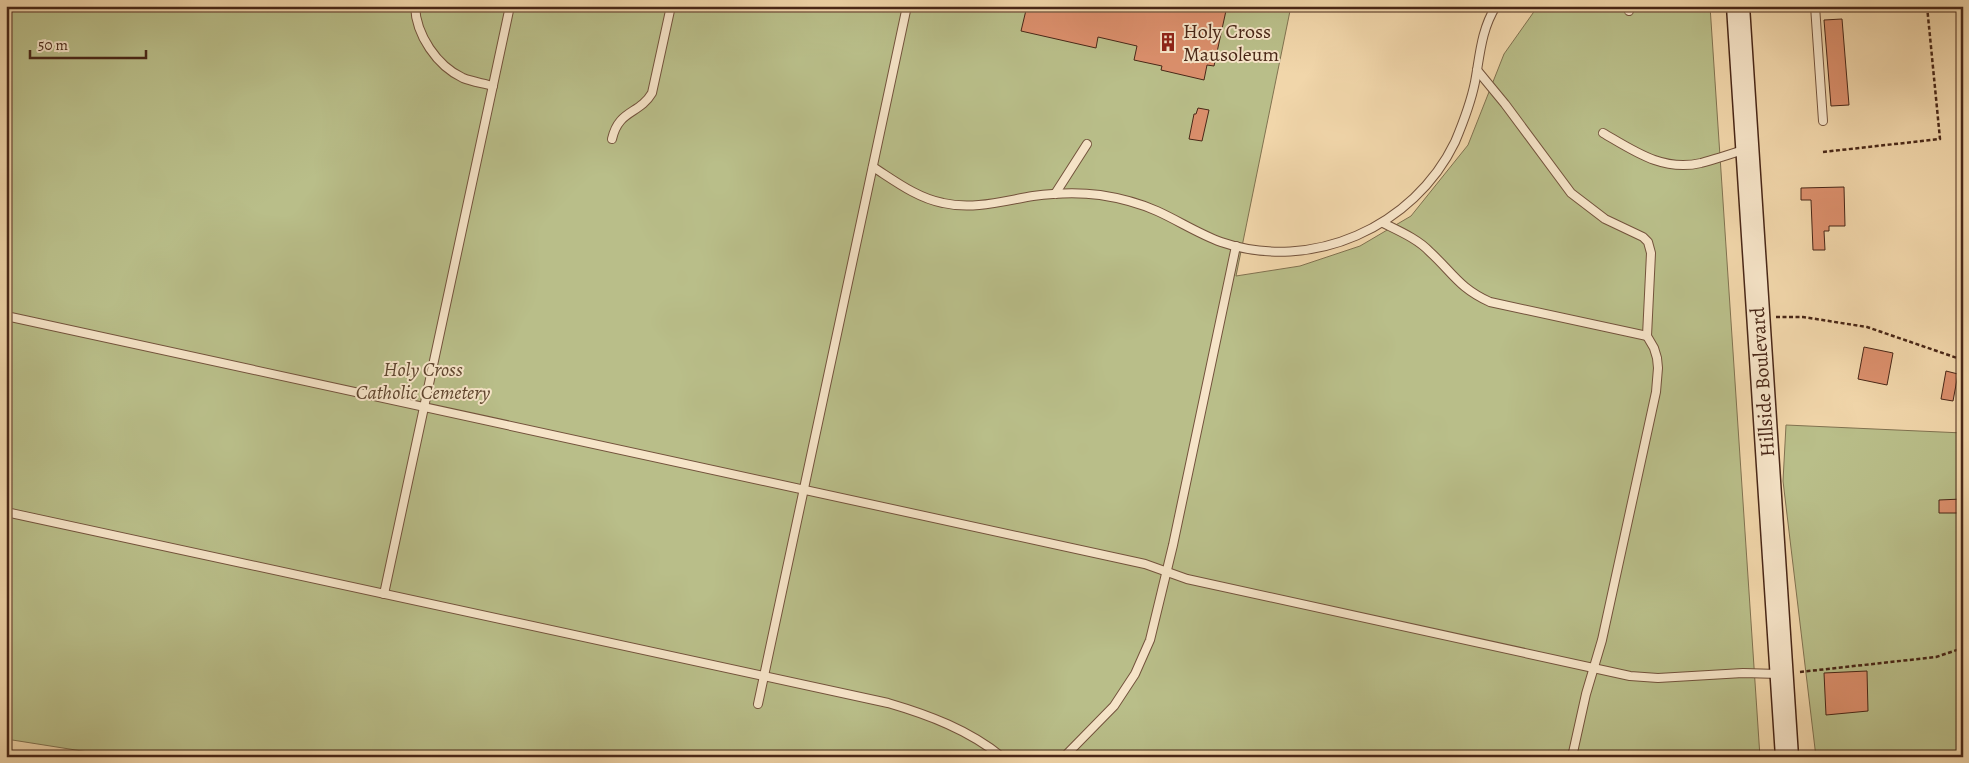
<svg xmlns="http://www.w3.org/2000/svg" width="1969" height="763" viewBox="0 0 1969 763" font-family="Alegreya,serif">
<rect width="100%" height="100%" fill="#f1d6aa"/>
<filter id="stains"><feTurbulence type="fractalNoise" baseFrequency=".004" numOctaves="4"/><feColorMatrix values="0 0 0 0 .2 0 0 0 0 .09 0 0 0 0 .02 0 0 0 .5 -.17"/></filter>
<radialGradient id="worn" r=".72"><stop offset=".6" stop-color="#630" stop-opacity="0"/><stop offset="1" stop-color="#630" stop-opacity=".3"/></radialGradient>
<g fill="#b9be89" stroke="#817250">
<polygon points="6,6 1291,6 1236,276 1300,266 1360,246 1411,216 1468,145 1504,54 1538,6 1710,6 1760,757 120,757 6,739"/>
<polygon points="1786,425 1963,433 1963,757 1816,757 1783,481"/>
</g>
<g fill="#db8f6c" stroke="#492717">
<polygon points="1027,6 1227,6 1214,66 1207,65 1204,80 1161,70 1162,66 1134,60 1137,46 1098,37 1096,48 1021,31"/>
<polygon points="1842,19 1849,105 1831,106 1824,20"/>
<polygon points="1198,108 1209,110 1202,141 1189,139 1194,114 1196,114"/>
<polygon points="1844,187 1845,226 1829,226 1829,231 1824,231 1825,250 1813,250 1811,200 1801,200 1801,188"/>
<polygon points="1864,347 1893,353 1887,385 1858,379"/>
<polygon points="1946,371 1958,374 1953,401 1941,399"/>
<polygon points="1962,499 1962,513 1939,513 1939,500"/>
<polygon points="1867,671 1868,711 1826,715 1824,673"/>
</g>
<g fill="none" stroke-linecap="round" stroke-linejoin="round">
<g stroke="#73533c" stroke-width="10">
<g id="service">
<path d="M415 6C416 35 437 66 463 78 473 82 483 83 493 86"/>
<polyline points="1815,6 1823,121"/>
<polyline points="1629,11 1630,6"/>
<polyline points="1477,70 1505,104 1571,193 1605,219 1643,237 1648,242 1651,253 1647,336 1654,348 1657,358 1658,368 1656,392 1602,640 1586,694 1572,757"/>
<path d="M1603 133C1634 151 1663 172 1701 163 1716 159 1731 154 1746 149"/>
<path d="M612 139C619 109 639 115 652 93L671 6"/>
<path d="M873 167C895 181 917 198 943 203 973 210 1003 201 1033 196 1055 193 1078 192 1100 195 1120 198 1139 203 1157 211 1179 221 1199 234 1221 242 1312 273 1414 227 1455 142 1463 123 1471 102 1475 82 1480 55 1481 30 1496 6"/>
<polyline points="1055,194 1087,144"/>
<path d="M1383 223C1399 231 1418 239 1430 252 1453 273 1459 288 1490 302L1647 336"/>
<polyline points="6,316 1145,564 1187,579 1630,676 1658,678 1743,673 1779,674"/>
<path d="M6 512 888 703C929 715 969 730 1002 757"/>
<polyline points="384,594 510,6"/>
<polyline points="758,704 907,6"/>
<polyline points="1064,757 1114,706 1135,674 1150,640 1173,545 1236,246"/>
</g>
</g>
<g stroke="#492717" stroke-width="25">
<polyline id="secondary" points="1738,6 1787,757"/>
</g>
<g stroke="#492717" stroke-width="2.5" stroke-dasharray="4 2.5" stroke-linecap="butt">
<polyline points="1823,152 1940,139 1927,6"/>
<polyline points="1776,317 1803,317 1867,327 1963,360"/>
<polyline points="1800,672 1936,657 1963,648"/>
</g>
<use href="#service" stroke="#f6e4c8" stroke-width="8"/>
<use href="#secondary" stroke="#f6e4c8" stroke-width="22"/>
</g>
<defs>
<g id="building-bare" transform="scale(1.5)"><path d="M-4-6H4V6H1V3H-1V6H-4ZM-2.5-4.3h1.7v1.8h-1.7ZM.8-4.3h1.7v1.8H.8ZM-2.5-1h1.7V.8h-1.7ZM.8-1h1.7V.8H.8Z" fill="#8f2418" stroke="#f6e4c8" stroke-width="2.5" paint-order="stroke"/></g>
</defs>
<g fill-rule="evenodd">
<use href="#building-bare" x="1168" y="42"/>
</g>
<g text-anchor="middle" stroke-width="4" stroke-linejoin="round" paint-order="stroke">
<g font-size="20" fill="#492717" stroke="#f6e4c8" text-anchor="start">
<text x="1183" y="38">Holy Cross<tspan x="1183" dy="23">Mausoleum</tspan></text>
</g>
<g font-size="20" font-style="italic" fill="#5f452e" stroke="#f6e4c8">
<text x="423" y="376">Holy Cross<tspan x="423" dy="23">Catholic Cemetery</tspan></text>
</g>
<g font-size="20" fill="#492717" stroke="#f6e4c8">
<text transform="translate(1762 382) rotate(-94)" y="7">Hillside Boulevard</text>
</g>
</g>
<rect width="1969" height="763" fill="none" stroke="#f1d6aa" stroke-width="25"/>
<rect x="8" y="8" width="1954" height="748" fill="none" stroke="#492717" stroke-width="2.5"/>
<rect x="12" y="12" width="1944" height="738" fill="none" stroke="#492717"/>
<path d="M30 50v8h116v-8" fill="none" stroke="#492717" stroke-width="2.5"/>
<text x="38" y="50" font-size="15" fill="#492717" stroke="#f6e4c8" stroke-width="4" paint-order="stroke">50 m</text>
<rect width="100%" height="100%" filter="url(#stains)"/>
<rect width="100%" height="100%" fill="url(#worn)"/>
</svg>
